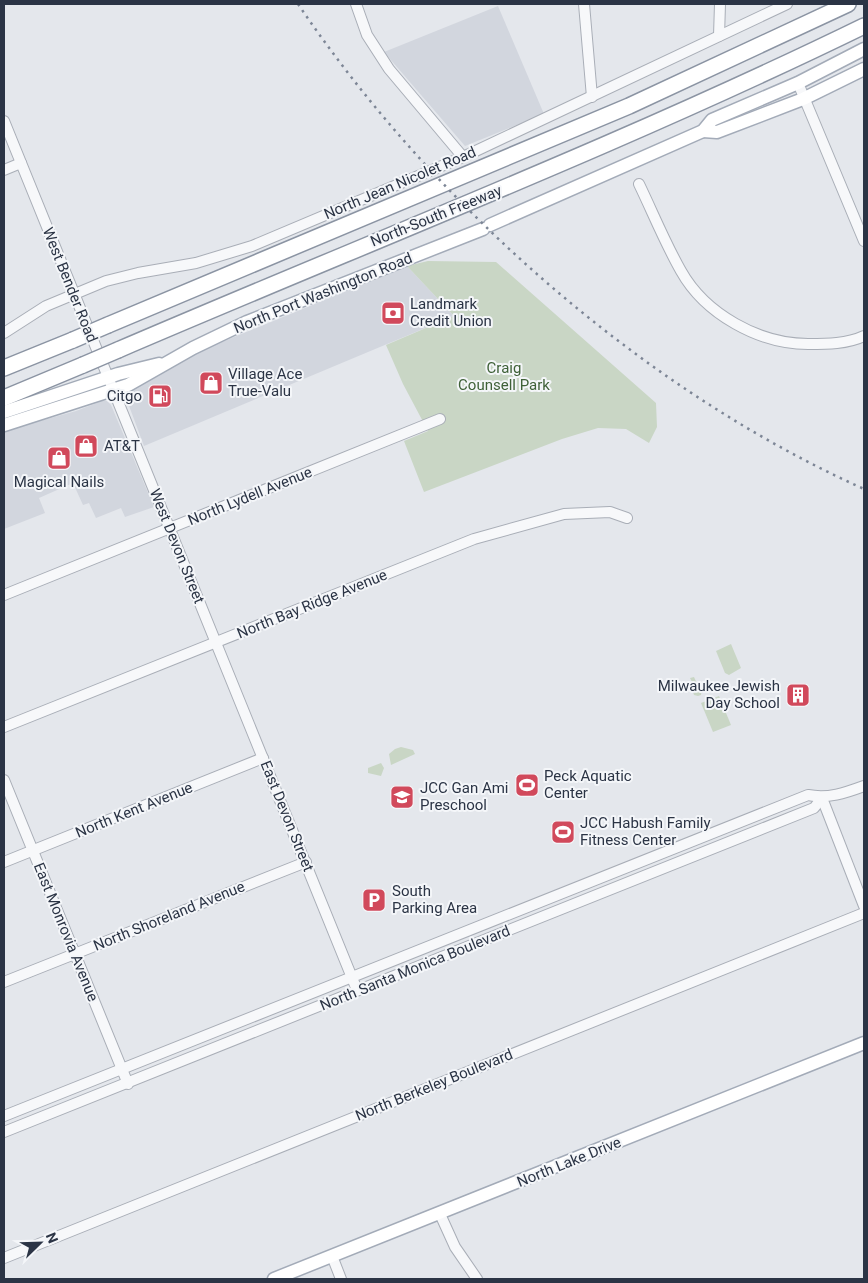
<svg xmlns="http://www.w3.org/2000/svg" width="868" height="1283" viewBox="0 0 868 1283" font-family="Roboto,sans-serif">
<rect width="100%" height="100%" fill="#e4e7ec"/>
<g fill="#d2d6de">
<polygon points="498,6 544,114 465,146 384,52"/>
<polygon points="407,266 454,316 144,446 125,395 127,390 176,361"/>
<polygon points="102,401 107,401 111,405 154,507 125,517 121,508 96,518 89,503 83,505 73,483 39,498 45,513 4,529 4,431 76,411"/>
</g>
<g fill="#c9d6c5">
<polygon points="428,261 496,262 656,403 657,427 649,443 626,429 598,428 562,439 424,492 404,441 428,431 403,384 386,345 454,316 407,266"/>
<polygon points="731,644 741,668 729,675 725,673 716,651"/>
<polygon points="694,677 699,688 702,689 701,695 698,696 694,695 692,689 694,686 690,678"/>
<polygon points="719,696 731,725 713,732 701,703"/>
<polygon points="401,747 413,750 415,754 391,765 389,754 395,749"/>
<polygon points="381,763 384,768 381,776 368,773 368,768"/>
</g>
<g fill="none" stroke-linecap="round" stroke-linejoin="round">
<g stroke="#a9aeb7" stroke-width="12">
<g id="minor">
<polyline points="356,4 367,35 389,69 463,157"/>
<polyline points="584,4 592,97"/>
<polyline points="719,36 720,4"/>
<polyline points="798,83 864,241"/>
<polyline points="4,121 357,990"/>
<polyline points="4,170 21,163"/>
<path d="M639 184C653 213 665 243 681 271 705 314 759 344 808 344 827 344 847 344 864 336"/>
<polyline points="4,333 46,306 106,281 138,273 196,263 252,246 463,157 787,4"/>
<polyline points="4,595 440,419"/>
<polyline points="4,727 474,539 564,514 610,512 627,518"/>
<polyline points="4,780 128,1084"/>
<polyline points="822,798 864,906"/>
<polyline points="4,862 263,758"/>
<polyline points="4,982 306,862"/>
<path d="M4 1116 808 795C828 799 845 793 864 786"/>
<polyline points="4,1132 814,808 822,798"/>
<polyline points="440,1214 455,1247 477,1279"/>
<polyline points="332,1256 341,1279"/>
<polyline points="4,1258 864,913"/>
</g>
</g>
<g stroke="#a3abb8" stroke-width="15">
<g id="major">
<polyline points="703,131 717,132 803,99 864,69"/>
<polyline points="490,225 703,131 712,120 798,83 864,49"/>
<polyline points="4,412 118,374 159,364"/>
<polyline points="4,425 128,385 193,348 247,322 483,229"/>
<polyline points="274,1279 864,1043"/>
</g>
</g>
<g stroke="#8b94a3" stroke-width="18">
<g id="highway">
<polyline points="108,325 629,106 848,4"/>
<path d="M118 350C367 243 620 145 864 26"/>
<polyline points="4,368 73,340"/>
<polyline points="4,398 83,365"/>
</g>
</g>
<use href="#minor" stroke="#f7f8fa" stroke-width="10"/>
<use href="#major" stroke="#fff" stroke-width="12"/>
<use href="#highway" stroke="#fff" stroke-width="15"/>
<path stroke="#7d8696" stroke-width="2.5" stroke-dasharray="2.5 5" stroke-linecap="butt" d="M298 4C434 205 642 389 864 489"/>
<g stroke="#8b94a3" stroke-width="18" stroke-linecap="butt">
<g id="highway-bridge">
<polyline points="73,340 108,325"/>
<polyline points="83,365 118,350"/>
</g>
</g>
<use href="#highway-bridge" stroke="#fff" stroke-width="15"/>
</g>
<defs>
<g id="bank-square" transform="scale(1.25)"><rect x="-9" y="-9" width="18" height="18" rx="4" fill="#d1495b" stroke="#f4f6f9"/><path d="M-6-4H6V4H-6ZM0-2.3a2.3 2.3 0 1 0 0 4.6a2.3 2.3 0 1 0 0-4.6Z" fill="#fff"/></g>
<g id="shop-square" transform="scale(1.25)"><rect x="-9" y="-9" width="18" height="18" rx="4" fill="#d1495b" stroke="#f4f6f9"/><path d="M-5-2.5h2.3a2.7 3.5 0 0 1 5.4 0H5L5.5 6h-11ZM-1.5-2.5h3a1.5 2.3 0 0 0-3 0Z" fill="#fff"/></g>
<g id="fuel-square" transform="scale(1.25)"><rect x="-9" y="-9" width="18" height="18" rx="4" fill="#d1495b" stroke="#f4f6f9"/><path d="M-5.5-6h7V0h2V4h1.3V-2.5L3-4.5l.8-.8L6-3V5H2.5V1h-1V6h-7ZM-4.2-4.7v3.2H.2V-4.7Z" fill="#fff"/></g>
<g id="building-square" transform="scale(1.25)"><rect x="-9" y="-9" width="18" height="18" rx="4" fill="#d1495b" stroke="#f4f6f9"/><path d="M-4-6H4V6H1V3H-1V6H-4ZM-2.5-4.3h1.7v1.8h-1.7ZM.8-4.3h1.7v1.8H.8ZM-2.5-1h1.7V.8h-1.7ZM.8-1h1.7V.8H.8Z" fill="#fff"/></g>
<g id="stadium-square" transform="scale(1.25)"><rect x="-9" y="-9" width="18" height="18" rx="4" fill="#d1495b" stroke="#f4f6f9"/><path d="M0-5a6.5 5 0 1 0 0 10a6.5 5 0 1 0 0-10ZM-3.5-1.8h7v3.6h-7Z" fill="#fff"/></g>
<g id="school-square" transform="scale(1.25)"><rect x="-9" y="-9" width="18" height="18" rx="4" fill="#d1495b" stroke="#f4f6f9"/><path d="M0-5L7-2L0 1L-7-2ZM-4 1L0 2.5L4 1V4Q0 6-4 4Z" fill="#fff"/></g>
<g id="parking-square" transform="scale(1.25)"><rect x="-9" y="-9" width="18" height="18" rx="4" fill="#d1495b" stroke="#f4f6f9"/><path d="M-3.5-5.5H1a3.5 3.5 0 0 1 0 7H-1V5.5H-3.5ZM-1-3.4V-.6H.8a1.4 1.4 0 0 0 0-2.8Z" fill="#fff"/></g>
</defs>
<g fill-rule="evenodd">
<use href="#bank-square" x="393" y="313"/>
<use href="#shop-square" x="211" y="383"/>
<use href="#fuel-square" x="160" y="396"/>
<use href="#shop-square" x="86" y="446"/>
<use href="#shop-square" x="59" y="458"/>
<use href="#building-square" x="798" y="695"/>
<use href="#stadium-square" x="527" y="785"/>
<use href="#school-square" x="402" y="797"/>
<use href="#stadium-square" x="563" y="832"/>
<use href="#parking-square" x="374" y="900"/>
</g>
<g text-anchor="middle" stroke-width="4" stroke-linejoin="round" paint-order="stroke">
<g font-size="15" fill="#2b3445" stroke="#f4f6f9">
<text transform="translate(400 183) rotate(-23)" y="5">North Jean Nicolet Road</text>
<text transform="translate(436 216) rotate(-22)" y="5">North-South Freeway</text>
<text transform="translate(70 285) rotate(68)" y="5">West Bender Road</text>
<text transform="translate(323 293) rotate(-22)" y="5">North Port Washington Road</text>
<text transform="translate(250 496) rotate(-22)" y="5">North Lydell Avenue</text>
<text transform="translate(177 546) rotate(68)" y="5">West Devon Street</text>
<text transform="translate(312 604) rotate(-22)" y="5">North Bay Ridge Avenue</text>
<text transform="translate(134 810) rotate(-22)" y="5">North Kent Avenue</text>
<text transform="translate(287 816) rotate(68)" y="5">East Devon Street</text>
<text transform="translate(169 916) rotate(-22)" y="5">North Shoreland Avenue</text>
<text transform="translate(66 932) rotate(68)" y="5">East Monrovia Avenue</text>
<text transform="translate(415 968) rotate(-22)" y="5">North Santa Monica Boulevard</text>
<text transform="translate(434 1085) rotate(-22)" y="5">North Berkeley Boulevard</text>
<text transform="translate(569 1162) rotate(-22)" y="5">North Lake Drive</text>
</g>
<g font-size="15" fill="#2b3445" stroke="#f4f6f9" text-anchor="start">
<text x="410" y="309">Landmark<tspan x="410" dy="17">Credit Union</tspan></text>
<text x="228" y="379">Village Ace<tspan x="228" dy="17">True-Valu</tspan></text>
<text x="142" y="401" text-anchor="end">Citgo</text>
<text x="104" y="451">AT&amp;T</text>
<text x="59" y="487" text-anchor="middle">Magical Nails</text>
<text x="780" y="691" text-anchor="end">Milwaukee Jewish<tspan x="780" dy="17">Day School</tspan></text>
<text x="544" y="781">Peck Aquatic<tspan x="544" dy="17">Center</tspan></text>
<text x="420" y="793">JCC Gan Ami<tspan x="420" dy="17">Preschool</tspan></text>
<text x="580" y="828">JCC Habush Family<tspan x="580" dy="17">Fitness Center</tspan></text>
<text x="392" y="896">South<tspan x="392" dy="17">Parking Area</tspan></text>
</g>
<g font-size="15" fill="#3f6138" stroke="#f4f6f9">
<text x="504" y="373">Craig<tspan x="504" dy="17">Counsell Park</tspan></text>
</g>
</g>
<rect width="868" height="1283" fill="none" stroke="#2b3445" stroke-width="10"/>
<g transform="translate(40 1243) rotate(67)" stroke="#f4f6f9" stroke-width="4" paint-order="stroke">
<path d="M0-4L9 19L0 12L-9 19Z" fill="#2b3445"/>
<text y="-8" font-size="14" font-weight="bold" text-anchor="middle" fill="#2b3445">N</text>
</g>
</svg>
